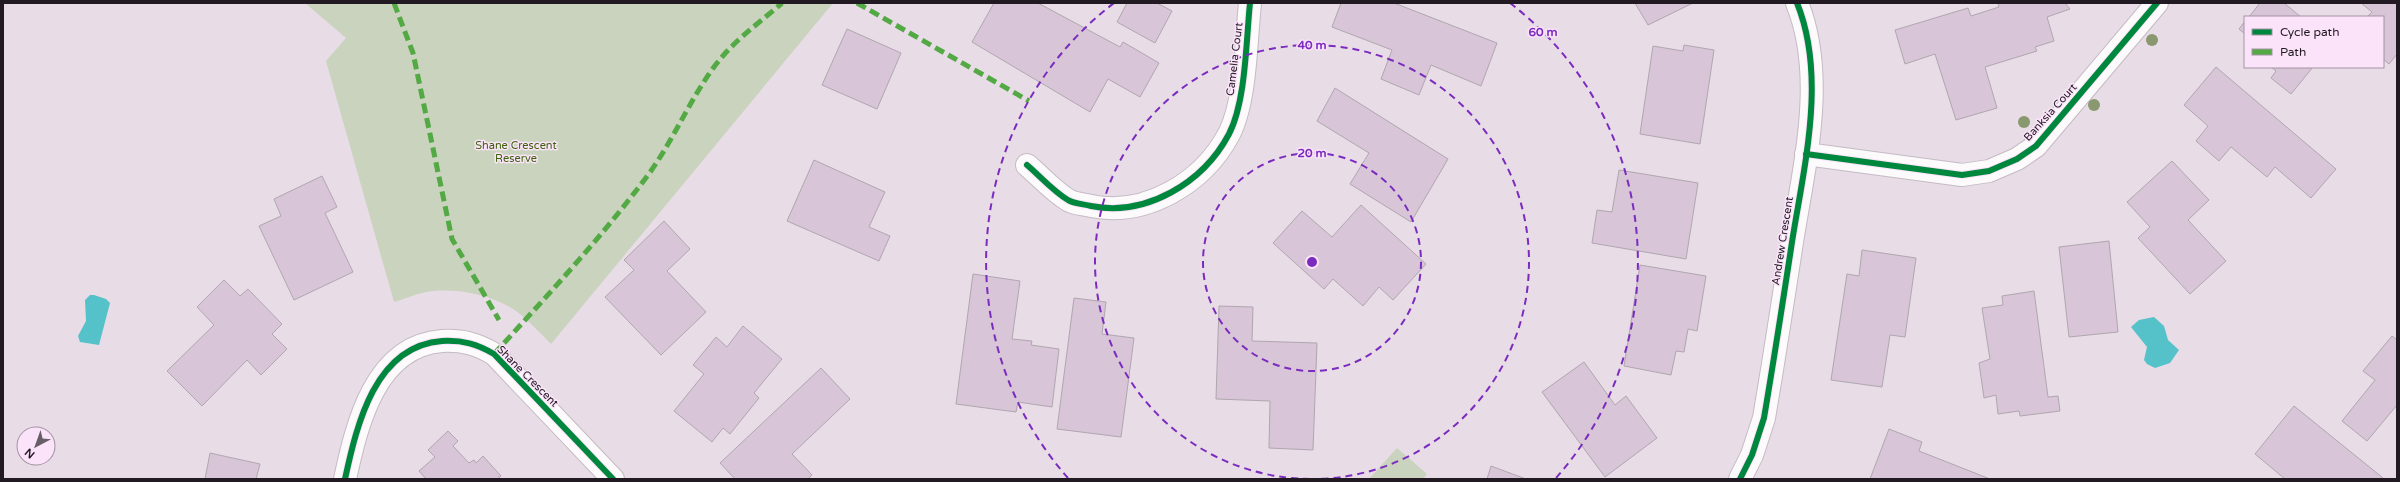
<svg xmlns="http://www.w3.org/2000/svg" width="2400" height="482" viewBox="0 0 2400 482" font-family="'Varela Round',sans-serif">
<rect width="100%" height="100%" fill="#e8dce7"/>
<g fill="#c9d3bd">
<path d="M305 3H833L551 344C541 334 531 323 520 314 496 295 456 287 426 292 415 294 405 299 394 302L326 61 346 38Z"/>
<polygon points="1397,448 1427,474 1423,479 1369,479"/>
</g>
<g fill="#55c1c9">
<polygon points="94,295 106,299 110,303 99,345 80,342 78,336 86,321 85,300 90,295"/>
<polygon points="2154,317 2164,326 2168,340 2179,350 2170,363 2155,368 2147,364 2144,360 2147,347 2131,327 2139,320"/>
</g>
<g fill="#d8c5d7" stroke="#b0a7af">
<polygon points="994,3 1038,3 1120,47 1123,42 1159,63 1140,97 1108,79 1090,112 972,42"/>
<polygon points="1127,3 1157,3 1172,11 1155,43 1117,22"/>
<polygon points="1341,3 1394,3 1497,43 1481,86 1431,65 1419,95 1381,79 1392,50 1332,27"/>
<polygon points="1635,3 1693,3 1648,25"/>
<polygon points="1998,3 2065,3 2070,9 2047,17 2054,41 2035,47 2037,51 1985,67 1997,108 1956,120 1935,54 1905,64 1895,30 1968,8 1971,16 1999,7"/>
<polygon points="2260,3 2284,3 2301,17 2249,17"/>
<polygon points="2361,3 2397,3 2397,54 2389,64 2383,59 2383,17 2367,17 2372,12"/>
<polygon points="2245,21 2245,34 2239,29"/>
<polygon points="847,29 901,53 877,109 822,85"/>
<polygon points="1684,45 1714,50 1700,144 1640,134 1653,46 1683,51"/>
<polygon points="2216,67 2336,169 2311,198 2275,167 2267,177 2231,147 2219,161 2196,141 2208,126 2184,105"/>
<polygon points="2271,67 2313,67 2291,94 2271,78 2276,71"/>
<polygon points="1335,88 1448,159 1411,222 1350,184 1369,153 1317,121"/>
<polygon points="814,160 885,192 869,227 890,236 879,261 787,221"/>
<polygon points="2172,161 2209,200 2188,220 2226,261 2190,294 2138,238 2150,227 2127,202"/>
<polygon points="1619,170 1698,183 1686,259 1592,243 1597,210 1612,212"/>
<polygon points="322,176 337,207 325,213 353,272 294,300 259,226 281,216 274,199"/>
<polygon points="1361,205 1426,264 1393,300 1379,287 1363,306 1333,279 1324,289 1273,243 1302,211 1332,237"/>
<polygon points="664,221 690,249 667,271 706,312 661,355 605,297 634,270 624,260"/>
<polygon points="2109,241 2118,332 2069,337 2059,247"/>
<polygon points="1862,250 1916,258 1905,337 1890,335 1882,387 1831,380 1847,274 1859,276"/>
<polygon points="1640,265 1706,276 1697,331 1688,329 1684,352 1676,351 1671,375 1624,366"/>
<polygon points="973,274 1020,281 1012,339 1032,341 1031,345 1059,349 1052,407 1018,402 1016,412 956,404"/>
<polygon points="224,280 240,296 248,289 282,324 272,334 287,349 261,375 247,360 202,406 167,371 214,325 197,307"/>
<polygon points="2034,291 2048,397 2058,396 2060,411 2020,416 2019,411 1998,414 1996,395 1984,398 1979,363 1990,359 1982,308 2003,305 2002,296"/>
<polygon points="1074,298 1106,302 1102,334 1134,338 1121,437 1057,429"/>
<polygon points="1219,306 1253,307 1252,341 1317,343 1313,450 1269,448 1270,401 1216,399"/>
<polygon points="743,326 782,359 754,393 759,398 730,434 723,428 712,442 674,411 704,374 693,365 716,337 727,347"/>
<polygon points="2392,336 2397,340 2397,405 2367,441 2342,421 2375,380 2363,371"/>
<polygon points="1584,362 1615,405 1626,396 1657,438 1605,477 1542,392"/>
<polygon points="821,368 850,399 792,454 812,475 808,479 735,479 720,463"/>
<polygon points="2294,406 2383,478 2382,479 2285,479 2255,454"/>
<polygon points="1889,429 1922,442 1919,451 1990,479 1870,479"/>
<polygon points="448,431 458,441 453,446 469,463 474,460 476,463 483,456 501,476 497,479 426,479 419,471 435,457 428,450"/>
<polygon points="210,453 260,464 256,479 205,479"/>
<polygon points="1491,466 1526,479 1487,479"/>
</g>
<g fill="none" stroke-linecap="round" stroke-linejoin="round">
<g stroke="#c4bbc4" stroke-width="24">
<g id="street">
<polyline points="1806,154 1962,175 1989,171 2017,159 2036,146 2157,3"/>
<path d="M1027 165C1040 176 1053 191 1068 200 1074 204 1084 204 1091 206 1146 217 1203 183 1229 134 1246 101 1246 41 1250 3"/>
<path d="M345 479C357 424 375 346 442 341 463 340 477 344 494 354L613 479"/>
<path d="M1740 479 1752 455 1764 418C1774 359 1783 301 1792 242 1804 166 1827 77 1797 3"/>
</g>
</g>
<use href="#street" stroke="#fcfafb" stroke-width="22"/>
<g stroke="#53a943" stroke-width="5" stroke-dasharray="10 5" stroke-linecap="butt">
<polyline points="394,3 413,53 452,239 499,320"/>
<polyline points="857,3 1029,101"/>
<path d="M494 354C547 296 601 238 648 175 673 141 689 101 714 67 733 41 758 24 782 3"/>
</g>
<g stroke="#fbe4f9" stroke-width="8">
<g id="cycleway">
<polyline points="1806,154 1962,175 1989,171 2017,159 2036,146 2157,3"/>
<path d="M1027 165C1040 176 1053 191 1068 200 1074 204 1084 204 1091 206 1146 217 1203 183 1229 134 1246 101 1246 41 1250 3"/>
<path d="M345 479C357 424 375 346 442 341 463 340 477 344 494 354L613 479"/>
<path d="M1740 479 1752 455 1764 418C1774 359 1783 301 1792 242 1804 166 1827 77 1797 3"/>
</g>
</g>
<use href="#cycleway" stroke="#00873e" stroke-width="6"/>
</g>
<g fill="#89986e">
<circle cx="2152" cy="40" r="6"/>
<circle cx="2094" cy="105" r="6"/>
<circle cx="2024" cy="122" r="6"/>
</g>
<g fill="none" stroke="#7b2cbf" stroke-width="2" stroke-dasharray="7 5">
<circle cx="1312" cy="262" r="109"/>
<path d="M1310 479A217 217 0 1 1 1314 479"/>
<path d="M1068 478A326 326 0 0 1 1114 3M1510 3A326 326 0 0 1 1556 478"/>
</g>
<g text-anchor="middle" stroke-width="3" stroke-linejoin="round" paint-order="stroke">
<g font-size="11" fill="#221a22" stroke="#fbe4f9">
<text transform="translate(1234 59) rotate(-83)" y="4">Camelia Court</text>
<text transform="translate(2050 112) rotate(-48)" y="4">Banksia Court</text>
<text transform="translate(1782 241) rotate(-81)" y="4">Andrew Crescent</text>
<text transform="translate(528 376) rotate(45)" y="4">Shane Crescent</text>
</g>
<g font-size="11" fill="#3c610b" stroke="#fbe4f9">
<text x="516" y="149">Shane Crescent<tspan x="516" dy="13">Reserve</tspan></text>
</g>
</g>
<circle cx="1312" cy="262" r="6" fill="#7b2cbf" stroke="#fbe4f9" stroke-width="2"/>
<g font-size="12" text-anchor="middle" font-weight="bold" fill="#7b2cbf" stroke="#fbe4f9" stroke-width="3" stroke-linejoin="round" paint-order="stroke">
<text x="1543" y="36">60 m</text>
<text x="1312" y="49">40 m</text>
<text x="1312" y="157">20 m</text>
</g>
<rect width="2400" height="482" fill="none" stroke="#221a22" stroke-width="8"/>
<rect x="2244" y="16" width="140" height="52" fill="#fbe4f9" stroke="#a493a3"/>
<rect x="2252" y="29" width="20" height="6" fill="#00873e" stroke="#a493a3"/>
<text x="2280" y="36" font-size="12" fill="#221a22">Cycle path</text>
<rect x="2252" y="49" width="20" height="6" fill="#53a943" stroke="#a493a3"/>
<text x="2280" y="56" font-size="12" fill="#221a22">Path</text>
<g transform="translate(36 446) rotate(221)"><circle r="19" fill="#fbe4f9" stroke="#a493a3"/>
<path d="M0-3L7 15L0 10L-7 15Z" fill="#675e67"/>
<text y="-6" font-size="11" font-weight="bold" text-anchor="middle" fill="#221a22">N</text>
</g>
</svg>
